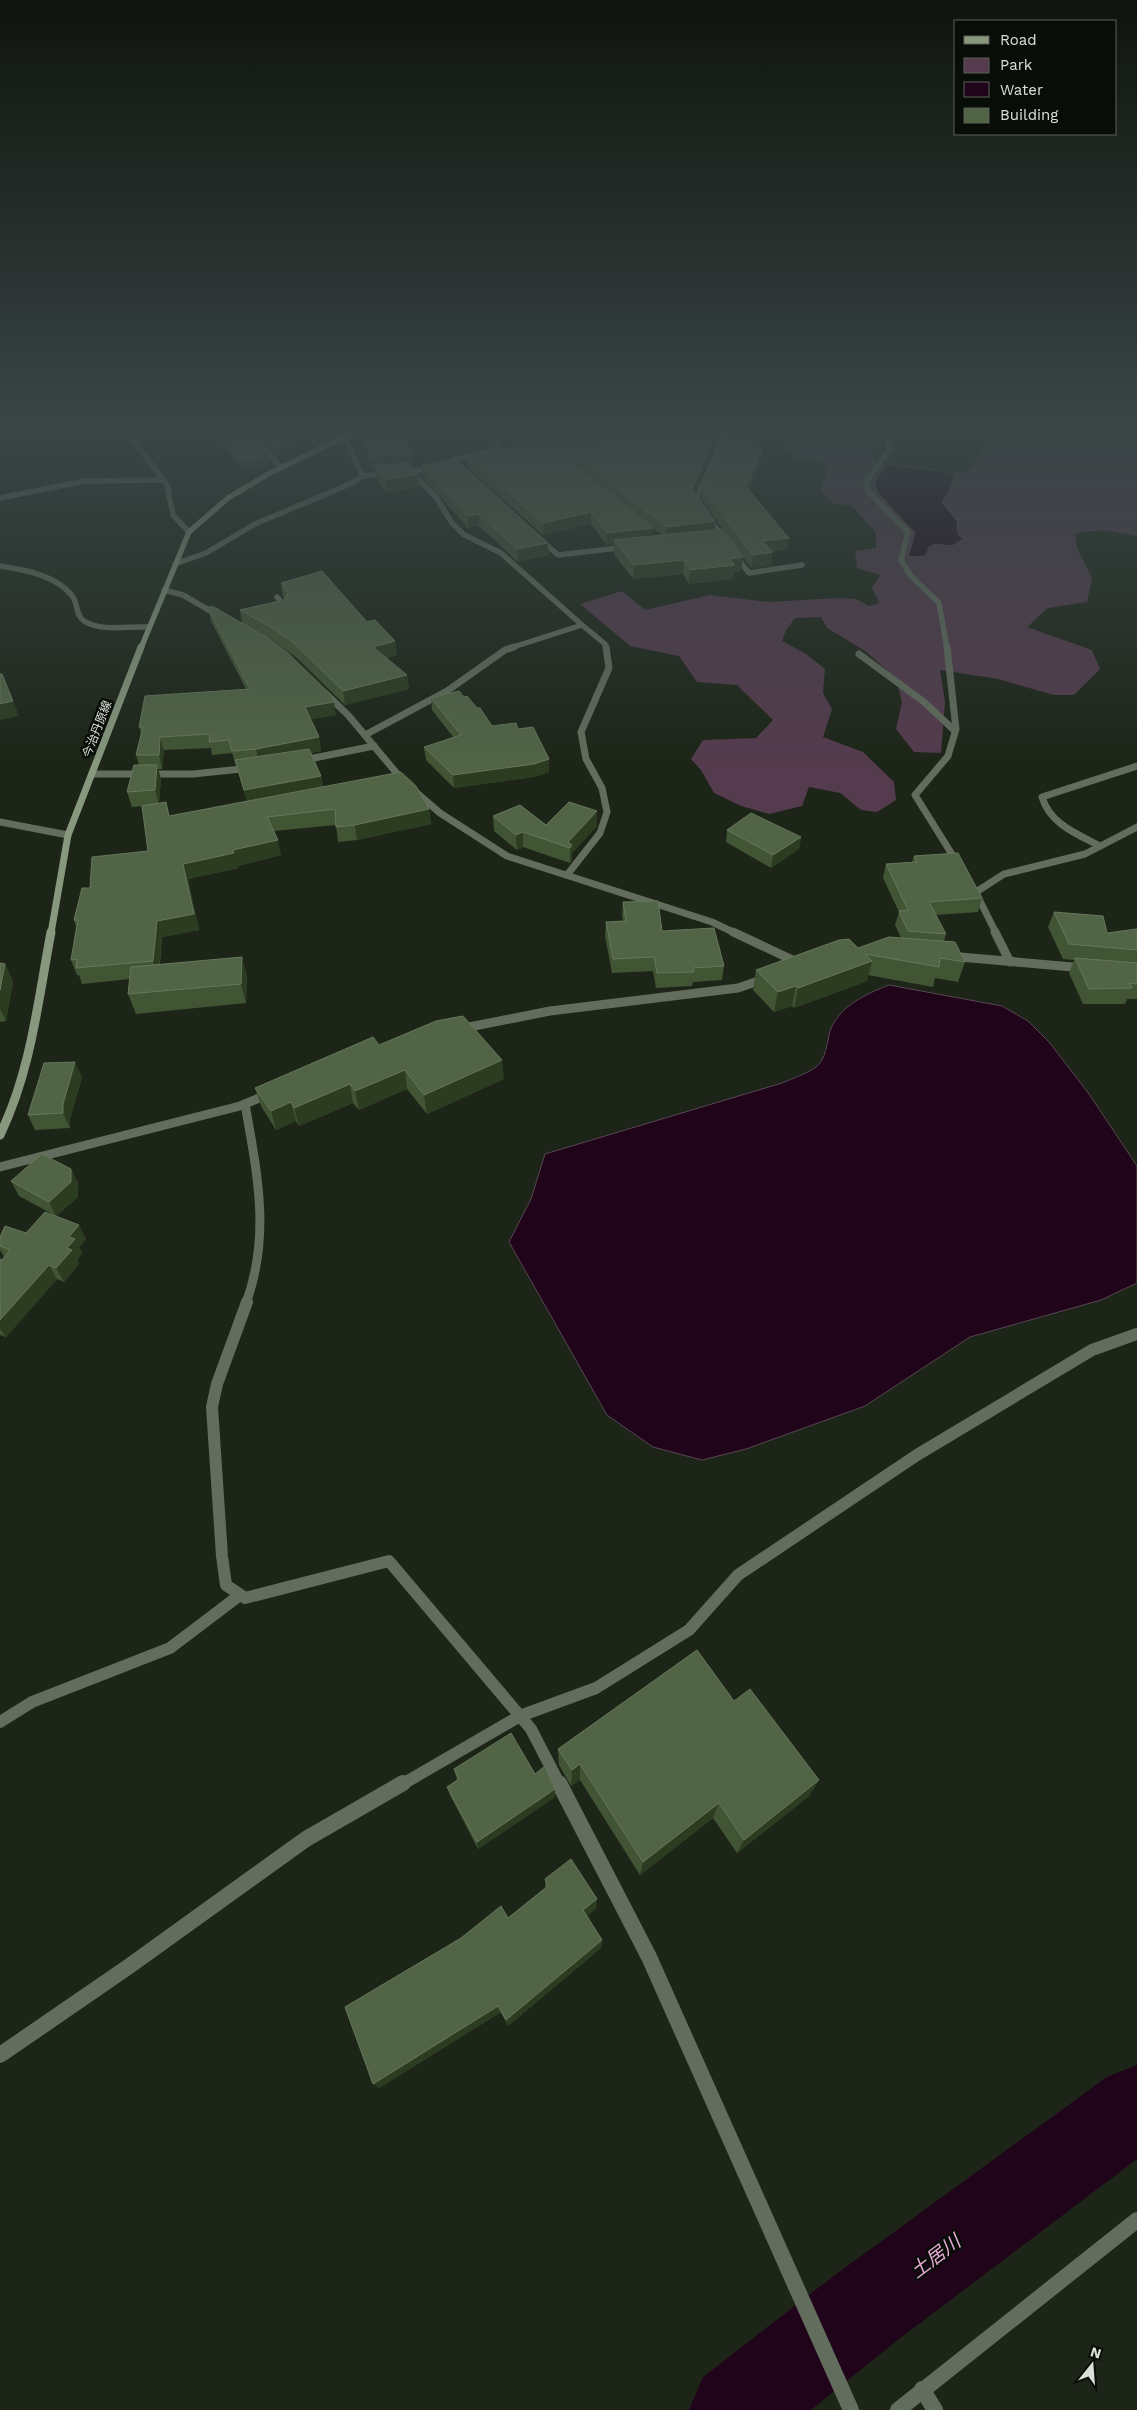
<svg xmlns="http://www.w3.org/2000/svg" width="1137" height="2410" viewBox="0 0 1137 2410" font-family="'Work Sans','Noto Sans JP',sans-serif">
<rect width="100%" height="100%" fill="#1c2517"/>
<polygon fill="#543b4d" points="782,429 877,429 872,459 888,472 934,501 946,476 969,470 999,429 1137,429 1137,536 1103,530 1075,533 1077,548 1092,578 1087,602 1048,608 1027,627 1092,650 1100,669 1074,695 1054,695 998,679 940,670 945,702 941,753 914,752 896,729 902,702 896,678 865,651 827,628 821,617 795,618 786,630 782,641 806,654 825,669 823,693 832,709 823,737 863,752 894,782 896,800 877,812 861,810 840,793 809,787 802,806 769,814 741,806 714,793 701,770 691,759 703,740 756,738 773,720 737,685 697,682 679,656 630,646 580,604 622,591 645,610 710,595 769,602 838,598 856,599 869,606 879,603 872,588 880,575 857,568 855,551 876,548 876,533 851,505 834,504 821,492 828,467 821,461 795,457 783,446"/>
<g fill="#20041a" stroke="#584653">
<polygon points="887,464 955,473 949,491 942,502 957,521 958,534 963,539 952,546 935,544 929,547 926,556 908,557 915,533 878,493 875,482"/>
<path d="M889 985 1002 1006 1028 1021 1049 1042 1089 1094 1137 1166V1283L1101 1300 970 1337 865 1406 746 1449 702 1460 653 1447 607 1415 509 1242 531 1199 545 1154 782 1083C793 1078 807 1074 816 1067 826 1060 827 1042 830 1031 839 1006 866 994 889 985Z"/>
</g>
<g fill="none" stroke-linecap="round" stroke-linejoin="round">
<polygon fill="#20041a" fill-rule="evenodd" points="1137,2065 1137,2159 895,2342 811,2410 689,2410 703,2377 831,2278 1107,2077"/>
<g stroke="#626d5d" stroke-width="5.5">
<polyline points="115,429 134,441 167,485 173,515 189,532"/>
<polyline points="889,429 889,450 866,482 868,491 908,532 901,560 911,576 939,603 947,648"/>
<polyline points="345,437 362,476 436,468"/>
<polyline points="259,444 282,468"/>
<polyline points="552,454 578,454"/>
<polyline points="459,467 452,460 498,450 497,433 500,429"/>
<polyline points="410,471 436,497 452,523 463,534 501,553 582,625"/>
<polyline points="0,498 85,481 163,480"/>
<polyline points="539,538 558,555 627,547"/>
<polyline points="724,539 696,500 726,429"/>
<polyline points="735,555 749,573 802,565"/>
<polyline points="175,564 206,553 255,524 350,484 362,476"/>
<path d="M0 566C25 570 57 575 73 597 78 605 76 616 84 621 101 632 130 626 149 627"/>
<polyline points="164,590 183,595 219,616"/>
<polyline points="277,597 286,607 282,610"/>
<polyline points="510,648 582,625 605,644 606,648"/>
</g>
<g stroke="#626d5d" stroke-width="7">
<polyline points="947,647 956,729 948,756 915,795 958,864"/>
<polyline points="859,654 924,702 955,731"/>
<polyline points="325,693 348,715 404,782 440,813 507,856 712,922 735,933"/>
<polyline points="365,735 447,691 505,650 514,647"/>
<polyline points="299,761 374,746"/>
<polyline points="92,774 193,774 251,768"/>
<polyline points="0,822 68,835"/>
<path d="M1100 846C1077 834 1050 824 1042 797L1137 766"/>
<polyline points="567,875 600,833 607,812 602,788 586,759 581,732 609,668 606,647"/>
<polyline points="975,891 996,933"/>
<polyline points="976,892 1004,874 1085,854 1137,827"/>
</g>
<g stroke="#626d5d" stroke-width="9">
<polyline points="733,932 799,963"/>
<polyline points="995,932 1010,962"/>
<polyline points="949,956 1084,968"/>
<polyline points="459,1029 550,1011 738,988 767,978"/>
<path d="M245 1104C257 1173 271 1235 246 1303"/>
<polyline points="0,1167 240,1106 271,1093"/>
</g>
<g stroke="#626d5d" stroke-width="12">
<polyline points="247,1302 217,1384 212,1407 222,1556 226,1585 245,1598 389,1561 531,1729 560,1785"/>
<polyline points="0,1722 32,1702 170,1648 240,1595"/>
<polyline points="401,1785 520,1716 596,1688 689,1630 738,1575 917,1455 1092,1350 1137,1334"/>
</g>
<g stroke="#626d5d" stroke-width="16">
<polyline points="559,1783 649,1957 851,2410"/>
<polyline points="0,2055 128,1967 306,1839 403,1783"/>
<polyline points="922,2389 935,2410"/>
</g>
<polyline stroke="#626d5d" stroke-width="16" points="898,2410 1137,2220"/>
<polyline stroke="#87987e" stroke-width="5.5" points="141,648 189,532 228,498 270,473 360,429"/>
<polyline stroke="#87987e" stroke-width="7" points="51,933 68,835 141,647"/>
<path stroke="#87987e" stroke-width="9" d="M0 1135C31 1071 38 1001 51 932"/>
</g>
<g fill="#415534" fill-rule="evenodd">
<polygon points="209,429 245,429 268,453 270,462 258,469 251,467 245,470"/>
<polygon points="251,429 289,429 296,438 298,447 278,457"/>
<path d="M510 429 662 434 665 429H721L695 492 715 521V529L741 571 734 572 733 579 689 584 683 574 633 579 614 554V544L607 545 591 524 543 535 468 468 467 456 511 449ZM554 450H565V459L614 497ZM653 528 662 535 653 536Z"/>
<polygon points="727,429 766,429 759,445 756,444 756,447 762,459 749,490 789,538 787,550 772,552 771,565 751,568 701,499 702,487 726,439"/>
<polygon points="363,430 411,453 412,466 410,466 419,487 387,493 377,479 376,470 373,470 368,458"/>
<polygon points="422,465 548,555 518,562 479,526 468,528 423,477"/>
<path d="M281 583 367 622 395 641 397 655 386 658 407 675 409 689 345 705 297 658 276 643 267 638 336 715 311 719 319 737 321 751 311 753 321 776 323 787 429 809 431 824 357 840 338 842 336 825 274 831 281 855 238 866V868L188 879 199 930 162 937 160 964 247 976 246 1003 136 1014 128 994 130 979 82 984 79 975H77L71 960 76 927 74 920 90 888 148 851 143 806 132 807 127 792 139 765 136 755 141 734 139 727 246 689 211 621 208 608 242 623 240 610 284 600 285 599 283 597ZM211 748 212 755 232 753 236 765 247 801 170 816 159 803 161 779 158 769H162L164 750Z"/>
<polygon points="464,697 492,726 518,729 549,772 534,777 454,788 426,760 424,747 454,738 432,710 431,698"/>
<polygon points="493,816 546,825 597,826 572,853 572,860 570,863 523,847 517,850 494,831"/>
<polygon points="727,830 801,837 799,849 771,868 726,842"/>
<polygon points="914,856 982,898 978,912 936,915 946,934 944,941 965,962 958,982 935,978 933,987 868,975 867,981 794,1008 792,1006 774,1012 753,990 756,970 858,948 901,938 895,925 899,912 883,878 886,864 912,862"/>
<polygon points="623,902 662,931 724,966 722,980 693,982 692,986 656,988 653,971 612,973 605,936 606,922 623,921 622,916"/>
<polygon points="1054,912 1107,933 1137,929 1137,999 1127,999 1125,1004 1083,1004 1069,973 1074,960 1063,959 1048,927"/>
<polygon points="0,963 5,964 13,982 6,1021 0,1022"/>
<polygon points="379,1045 504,1079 427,1114 407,1089 359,1110 353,1103 299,1126 296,1121 276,1130 261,1106 255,1088"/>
<polygon points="82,1077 70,1119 70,1128 35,1130 28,1115"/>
<polygon points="71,1169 78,1183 78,1197 56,1216 86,1239 79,1247 82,1253 77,1260 79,1264 64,1282 57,1279 6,1337 0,1335 0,1259 2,1260 4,1257 0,1250 0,1237 26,1233 56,1216 19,1196 11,1181"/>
<polygon points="734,1701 819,1780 809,1796 737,1853 713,1818 640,1875 580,1780 571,1786 559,1765 558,1749"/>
<polygon points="454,1769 535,1774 555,1797 478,1849 450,1795 447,1787 457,1780"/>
<polygon points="545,1879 597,1899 596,1908 587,1916 602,1940 601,1948 508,2026 501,2012 379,2088 508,1918 545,1888"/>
</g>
<g fill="#2b3c21">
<polygon points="718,429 721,429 691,500 692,489"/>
<polygon points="762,429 766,429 759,445 760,434"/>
<polygon points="296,438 298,447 278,457 277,448"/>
<polygon points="763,448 762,459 745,499 746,487"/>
<polygon points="268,453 270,462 258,469 256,459"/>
<polygon points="411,453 412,466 378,470 376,466 376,470 373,470 371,457"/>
<polygon points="249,458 251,467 245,470 243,461"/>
<polygon points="418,474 419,487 387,493 385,480"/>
<polygon points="591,512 591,524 543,535 543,523"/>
<polygon points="479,514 479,526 468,528 468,516"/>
<polygon points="715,521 714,533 666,538 667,527"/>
<polygon points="653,528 653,540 614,540 614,544 607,545 607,533"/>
<polygon points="789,538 787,550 760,553 762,541"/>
<polygon points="548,543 548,555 518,562 517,549"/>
<polygon points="773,552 771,565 751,568 753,555"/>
<polygon points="743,557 741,571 734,572 733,579 689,584 690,570 730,559"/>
<polygon points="684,560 683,574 633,579 634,565"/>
<polygon points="395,641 397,655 375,661 373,647"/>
<polygon points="407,675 409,689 345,705 343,691"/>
<polygon points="13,701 19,716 0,720 0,704"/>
<polygon points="334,702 336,715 308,720 305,707"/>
<polygon points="160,737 164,750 162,769 159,755"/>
<polygon points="319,737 321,751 259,763 256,749"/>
<polygon points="549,759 549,772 534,777 454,788 453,775"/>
<polygon points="157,765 161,779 159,804 155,790"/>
<polygon points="321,776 324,791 248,805 244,790"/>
<polygon points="429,809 431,824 357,840 355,825"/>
<polygon points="597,811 597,826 572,853 572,860 570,863 570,848 568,842"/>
<polygon points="523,832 523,847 517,850 516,835"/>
<polygon points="801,837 799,849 771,868 773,855"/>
<polygon points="278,840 281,855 238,866 238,868 188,879 199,930 162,937 158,977 153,961 157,921 183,864 233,850"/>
<polygon points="242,957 247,976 246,1003 241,984"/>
<polygon points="872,961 867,981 794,1008 798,988"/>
<polygon points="5,964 13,982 6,1021 0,1009 0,990"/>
<polygon points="796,986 792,1006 774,1012 778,992"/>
<polygon points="502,1060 504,1079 427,1114 424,1095"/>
<polygon points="75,1062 82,1077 70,1119 70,1128 63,1113 63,1104"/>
<polygon points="405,1070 407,1089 359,1110 355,1091"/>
<polygon points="350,1084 353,1103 299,1126 294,1108"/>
<polygon points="291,1102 296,1121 276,1130 271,1111"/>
<polygon points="71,1169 78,1183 78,1197 56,1216 49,1202"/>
<polygon points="79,1225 86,1239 79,1247 82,1253 77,1260 79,1264 64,1282 56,1268 67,1248 69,1237"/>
<polygon points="49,1265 57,1279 6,1337 0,1329 0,1320"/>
<polygon points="580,1764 580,1780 571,1786 572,1770"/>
<polygon points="819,1780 809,1796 737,1853 744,1840"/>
<polygon points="555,1789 555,1797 478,1849 477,1842"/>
<polygon points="719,1803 713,1818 640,1875 643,1862"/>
<polygon points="597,1899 596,1908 583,1919 583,1910"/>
<polygon points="602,1940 601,1948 508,2026 506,2020"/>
<polygon points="498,2006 501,2012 379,2088 373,2084"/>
</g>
<g fill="#516446" stroke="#66785c">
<polygon points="215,429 245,429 268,453 256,459 249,458 243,461"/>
<polygon points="258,429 289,429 296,438 277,448"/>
<polygon points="379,429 401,429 411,453 371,457 366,446 369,445 363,430"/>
<polygon points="510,429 603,429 662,434 665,429 718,429 692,489 715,521 667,527 565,448 603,447 607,443 604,439 510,439"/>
<polygon points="727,429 762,429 760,434 727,430"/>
<polygon points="723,438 756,442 754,447 763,448 746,487 789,538 762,541 773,552 753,555 702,487"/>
<polygon points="550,447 653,528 607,533 591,512 543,523 467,456 505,449"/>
<polygon points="456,459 548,543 517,549 479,514 468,516 422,465"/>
<polygon points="407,463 418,474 385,480 376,466"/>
<polygon points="722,529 743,557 730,559 735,565 690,570 684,560 634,565 614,540"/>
<polygon points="322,571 367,622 375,620 395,641 373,647 407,675 343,691 295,644 274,629 240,610 284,600 288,593 281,583"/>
<polygon points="212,606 266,637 288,653 331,695 334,702 305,707 319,737 256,749 232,751 229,740 209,742 210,734 160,737 159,755 136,755 143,727 139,727 145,696 250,689 208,608"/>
<polygon points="0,674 2,674 13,701 0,704"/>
<polygon points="459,691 464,697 467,696 477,708 480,708 492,726 516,723 518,729 533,727 549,759 534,764 453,775 424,747 461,735 431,698"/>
<polygon points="309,749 321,776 244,790 235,760"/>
<polygon points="134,765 157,765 155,790 127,792"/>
<polygon points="401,772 416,786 429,809 355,825 336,827 335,809 267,817 278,840 233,850 234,853 183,864 194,914 157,921 153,961 76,968 77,959 71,960 78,920 74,920 82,888 90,888 92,857 148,851 142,806 166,802 169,816"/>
<polygon points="569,802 597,811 568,842 572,845 570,848 523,832 516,835 493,816 520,805 546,825"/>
<polygon points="751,813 801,837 773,855 727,830"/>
<polygon points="958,853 982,898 929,902 946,934 908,931 899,911 908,910 886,864 917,862 914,856"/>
<polygon points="658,901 662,931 714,928 724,966 693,968 694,972 657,973 654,957 613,959 606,922 626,921 623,902"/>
<polygon points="1054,912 1103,916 1107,933 1137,929 1137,950 1069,944"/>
<polygon points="889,937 955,942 965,962 940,958 939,967 865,954 872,961 798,988 796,986 778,992 756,970 839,940 849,939 858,948"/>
<polygon points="242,957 241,984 128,994 131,967"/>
<polygon points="1075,958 1137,963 1137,984 1130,983 1132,988 1089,989"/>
<polygon points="0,963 5,964 0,990"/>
<polygon points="463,1016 502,1060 424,1095 405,1070 355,1091 350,1084 294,1108 291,1102 271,1111 255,1088 373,1037 379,1045 436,1021"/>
<polygon points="75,1062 63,1104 63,1113 28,1115 44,1063"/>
<polygon points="42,1154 71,1169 71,1182 49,1202 11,1181"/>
<polygon points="45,1212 79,1225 69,1237 75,1239 67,1248 72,1250 56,1268 49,1265 0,1320 0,1259 2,1260 10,1250 0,1246 0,1237 5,1226 26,1233"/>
<polygon points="697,1650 734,1701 750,1689 819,1780 744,1840 719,1803 643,1862 580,1764 572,1770 558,1749"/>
<polygon points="511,1733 535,1774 545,1766 555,1789 477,1842 447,1787 459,1779 454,1769"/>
<polygon points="571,1859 597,1899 583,1910 602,1940 506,2020 498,2006 373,2084 345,2007 461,1938 501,1906 508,1918 548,1886 545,1879"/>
</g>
<linearGradient id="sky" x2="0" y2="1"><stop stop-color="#0f140d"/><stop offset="0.56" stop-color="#3a4647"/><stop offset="1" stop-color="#3a4647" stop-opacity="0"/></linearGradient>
<rect width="1137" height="766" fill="url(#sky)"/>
<g text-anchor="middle" stroke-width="5" stroke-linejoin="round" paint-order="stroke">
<g font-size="12" fill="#dae0d7" stroke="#090d07">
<text transform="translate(97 729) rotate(-69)" y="4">今治丹原線</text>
</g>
<g font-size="19" font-style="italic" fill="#ebacd9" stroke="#090d07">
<text transform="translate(935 2256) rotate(-37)" y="7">土居川</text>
</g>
</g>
<rect x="954" y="20" width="162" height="115" fill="#090d07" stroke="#5d615a"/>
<rect x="964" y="36" width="25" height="8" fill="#87987e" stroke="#5d615a"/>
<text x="1000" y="45" font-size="15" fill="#dae0d7">Road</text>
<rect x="964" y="58" width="25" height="15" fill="#543b4d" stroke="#5d615a"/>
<text x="1000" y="70" font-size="15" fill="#dae0d7">Park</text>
<rect x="964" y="82" width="25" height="15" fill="#20041a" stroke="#5d615a"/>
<text x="1000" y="95" font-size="15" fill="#dae0d7">Water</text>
<rect x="964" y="108" width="25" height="15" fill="#516446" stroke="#5d615a"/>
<text x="1000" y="120" font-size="15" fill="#dae0d7">Building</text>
<g transform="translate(1092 2365) rotate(17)" stroke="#090d07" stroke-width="4" paint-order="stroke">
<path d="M0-4L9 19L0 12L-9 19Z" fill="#dae0d7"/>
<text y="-8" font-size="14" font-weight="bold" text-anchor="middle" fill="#dae0d7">N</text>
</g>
</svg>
